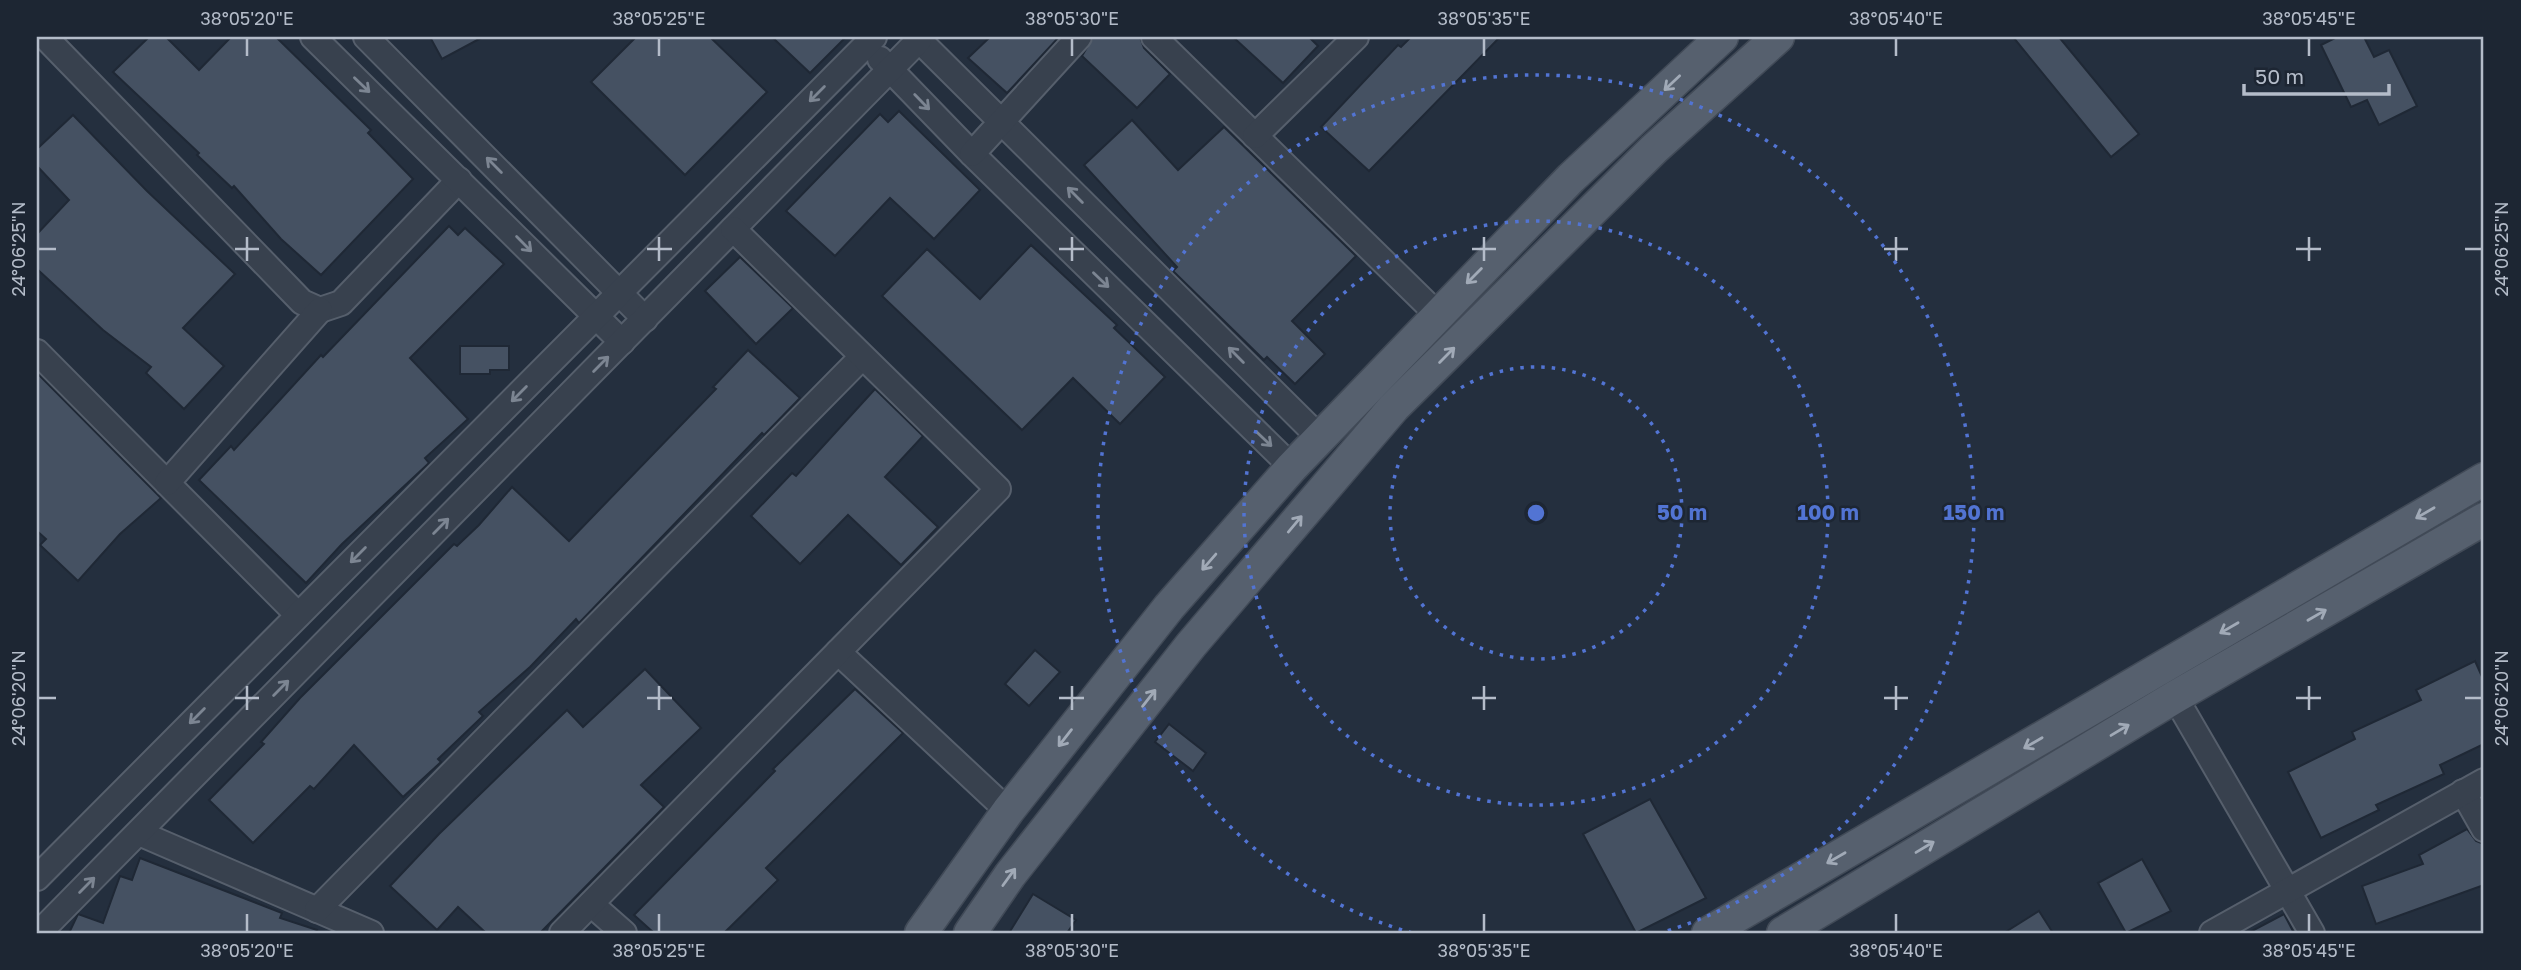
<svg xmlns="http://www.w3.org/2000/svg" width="2521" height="970" viewBox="0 0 2521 970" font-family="'Golos Text',sans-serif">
<rect width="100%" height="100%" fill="#242f3e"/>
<g fill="#455162" stroke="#1f2835" stroke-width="2">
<polygon points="149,37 166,37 199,70 231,37 276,37 371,130 368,133 413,179 321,275 281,239 234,186 232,188 197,155 199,153 113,72"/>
<polygon points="430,37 483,37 442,59"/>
<polygon points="636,37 710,37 767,92 685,175 591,82"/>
<polygon points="772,37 846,37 810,73"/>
<polygon points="990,37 1059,37 1007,93 968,58"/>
<polygon points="1093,37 1140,37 1144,48 1170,74 1137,108 1082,56"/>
<polygon points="1233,37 1309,37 1318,46 1283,83"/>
<polygon points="1411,37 1500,37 1369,171 1321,127 1398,45 1401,47"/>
<polygon points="2013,37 2059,37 2139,134 2111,157"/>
<polygon points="2337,37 2364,37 2374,57 2389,50 2417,106 2379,125 2367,100 2351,107 2321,45"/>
<polygon points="899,111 980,190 934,239 890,198 835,256 786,211 880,114 888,122"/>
<polygon points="73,115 147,191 235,274 183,328 224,366 184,409 146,373 151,367 103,330 37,269 37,234 69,200 37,166 37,149"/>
<polygon points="1132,120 1178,170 1224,127 1356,256 1292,321 1325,354 1295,384 1267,357 1264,360 1173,271 1177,267 1084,165"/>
<polygon points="449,226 458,235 465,228 504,264 410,358 468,419 425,458 429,463 342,544 306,583 199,480 231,446 234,450 321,355 323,357"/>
<polygon points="1031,245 1117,325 1114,328 1165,377 1120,424 1073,378 1022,430 882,296 927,249 980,299"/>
<polygon points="740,257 793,308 756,344 705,291"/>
<polygon points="460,346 509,346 509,370 490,370 490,374 460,374"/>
<polygon points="748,350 800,398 764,435 762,433 579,623 576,619 530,667 479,712 483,716 438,759 441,762 403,797 354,745 314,789 310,786 253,843 209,800 264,744 261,742 300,698 454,544 457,546 479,525 512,487 569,541 716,389 713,387"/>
<polygon points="37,373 161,498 120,534 78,581 40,545 46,539 37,531"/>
<polygon points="875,389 923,436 885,477 938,527 901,565 848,515 800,564 751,516 792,473 796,476"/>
<polygon points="1035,650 1060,672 1029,706 1005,684"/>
<polygon points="2475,661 2484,681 2484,744 2440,765 2444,774 2376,805 2379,810 2321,838 2288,772 2355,739 2352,732 2421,700 2416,690"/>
<polygon points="645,669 701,728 641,785 664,807 540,933 486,933 458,907 437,930 390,886 439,834 567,710 583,727"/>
<polygon points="855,689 903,733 766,868 778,880 724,933 654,933 634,915 775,771 773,769"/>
<polygon points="1169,724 1206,753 1193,771 1155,742"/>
<polygon points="1650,799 1706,898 1636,933 1583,834"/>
<polygon points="2467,829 2476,841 2484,844 2484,885 2376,924 2362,886 2423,864 2419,855"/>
<polygon points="140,858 282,913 280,918 317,930 316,933 69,933 78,914 103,923 120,876 132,880"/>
<polygon points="2142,859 2171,911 2126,933 2098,883"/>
<polygon points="1033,894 1076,920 1067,933 1009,933"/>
<polygon points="2039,911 2053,933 2004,933"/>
<polygon points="2284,914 2294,933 2248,933"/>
</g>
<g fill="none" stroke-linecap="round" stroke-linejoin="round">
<g stroke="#565f6c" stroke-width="28">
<g id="minor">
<polyline points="45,37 302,302 320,310 341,303 459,180"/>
<polyline points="313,37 622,342"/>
<polyline points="366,37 645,319"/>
<polyline points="916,37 1320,438"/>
<polyline points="1154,37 1437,314"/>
<polyline points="880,59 972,154 1292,467"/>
<polyline points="1255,136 1356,37"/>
<polyline points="972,154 1079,37"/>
<polyline points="37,352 298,615"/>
<polyline points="167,483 320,310"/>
<polyline points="838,652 1008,811"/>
<polyline points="2175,697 2312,933"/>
<polyline points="2463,792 2484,829"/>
<polyline points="139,833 371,933"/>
<polyline points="37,878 874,37"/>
<polyline points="591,904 624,933"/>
<polyline points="317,910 862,357"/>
<polyline points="39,933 919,40"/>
<polyline points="562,933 998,489 733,229"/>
<polyline points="2212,933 2484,781"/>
</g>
</g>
<g stroke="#414a57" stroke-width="35">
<g id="major">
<polyline points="921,933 1008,811 1169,607 1292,467 1571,178 1722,37"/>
<polyline points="970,933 1010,875 1191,645 1394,407 1654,149 1778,37"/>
<polyline points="1708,933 2484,479"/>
<polyline points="1783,933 2175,697 2484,519"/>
</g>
</g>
<use href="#minor" stroke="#38414e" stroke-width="24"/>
<use href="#major" stroke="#56606e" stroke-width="32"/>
</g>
<defs><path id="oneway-shaft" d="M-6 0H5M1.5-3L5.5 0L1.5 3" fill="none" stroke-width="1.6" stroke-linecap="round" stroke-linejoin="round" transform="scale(1.75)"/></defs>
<g stroke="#a1aab7">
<use href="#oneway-shaft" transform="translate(1672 83) rotate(137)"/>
<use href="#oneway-shaft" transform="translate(1474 276) rotate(135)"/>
<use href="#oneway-shaft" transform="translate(1447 355) rotate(-45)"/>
<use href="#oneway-shaft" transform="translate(2425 513) rotate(150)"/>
<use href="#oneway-shaft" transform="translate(1295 524) rotate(-50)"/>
<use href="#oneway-shaft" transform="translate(1209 562) rotate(131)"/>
<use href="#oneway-shaft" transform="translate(2317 615) rotate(-30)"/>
<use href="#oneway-shaft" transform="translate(2229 628) rotate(150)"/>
<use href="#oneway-shaft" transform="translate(1149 698) rotate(-52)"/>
<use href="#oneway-shaft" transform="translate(2120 730) rotate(-31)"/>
<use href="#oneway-shaft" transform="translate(1065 738) rotate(128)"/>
<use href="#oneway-shaft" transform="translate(2033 743) rotate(150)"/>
<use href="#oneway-shaft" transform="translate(1925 847) rotate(-31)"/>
<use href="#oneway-shaft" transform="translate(1836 858) rotate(150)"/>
<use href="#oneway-shaft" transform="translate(1009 877) rotate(-54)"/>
</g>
<g stroke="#7c8592">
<use href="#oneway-shaft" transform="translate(362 85) rotate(44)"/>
<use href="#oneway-shaft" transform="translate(817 94) rotate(135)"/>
<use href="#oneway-shaft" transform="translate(922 102) rotate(46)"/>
<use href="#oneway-shaft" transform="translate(494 165) rotate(-135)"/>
<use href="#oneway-shaft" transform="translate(1075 195) rotate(-135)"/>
<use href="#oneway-shaft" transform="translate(524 244) rotate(45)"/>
<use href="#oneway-shaft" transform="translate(1101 280) rotate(44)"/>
<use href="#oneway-shaft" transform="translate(1236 355) rotate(-135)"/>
<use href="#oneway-shaft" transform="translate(601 364) rotate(-45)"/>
<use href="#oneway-shaft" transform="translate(519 394) rotate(135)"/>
<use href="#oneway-shaft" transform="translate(1264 439) rotate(44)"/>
<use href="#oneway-shaft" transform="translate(441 526) rotate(-45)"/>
<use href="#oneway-shaft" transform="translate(358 555) rotate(135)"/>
<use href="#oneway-shaft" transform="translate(281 688) rotate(-45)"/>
<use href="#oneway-shaft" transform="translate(197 716) rotate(135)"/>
<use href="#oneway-shaft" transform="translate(87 885) rotate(-45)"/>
</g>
<path fill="none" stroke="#b4bcc9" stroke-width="2.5" d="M247 38V56M659 38V56M1072 38V56M1484 38V56M1896 38V56M2309 38V56M247 237V261M659 237V261M1072 237V261M1484 237V261M1896 237V261M2309 237V261M38 249H56M235 249H259M647 249H672M1059 249H1084M1472 249H1496M1884 249H1908M2296 249H2321M2465 249H2482M247 686V710M659 686V710M1072 686V710M1484 686V710M1896 686V710M2309 686V710M38 698H56M235 698H259M647 698H672M1059 698H1084M1472 698H1496M1884 698H1908M2296 698H2321M2465 698H2482M247 914V932M659 914V932M1072 914V932M1484 914V932M1896 914V932M2309 914V932"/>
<g fill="none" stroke="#5274d3" stroke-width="3.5" stroke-dasharray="3.5 7">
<circle cx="1536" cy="513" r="146"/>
<circle cx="1536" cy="513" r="292"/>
<path d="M1412 933A438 438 0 1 1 1660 933"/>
</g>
<circle cx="1536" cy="513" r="10" fill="#5274d3" stroke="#1d2633" stroke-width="3.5"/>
<g font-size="21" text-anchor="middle" font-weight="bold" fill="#5274d3" stroke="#1d2633" stroke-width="5" stroke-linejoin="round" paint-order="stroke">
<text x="1682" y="520">50 m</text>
<text x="1828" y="520">100 m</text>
<text x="1974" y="520">150 m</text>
</g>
<rect width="2521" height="970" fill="none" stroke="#1d2633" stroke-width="77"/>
<path d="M2244 84v10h145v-10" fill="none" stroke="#b4bcc9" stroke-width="3.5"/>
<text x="2255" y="84" font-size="21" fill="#b4bcc9" stroke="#1d2633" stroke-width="5" paint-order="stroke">50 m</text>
<rect x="38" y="38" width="2444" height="894" fill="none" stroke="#b4bcc9" stroke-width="2.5"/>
<g font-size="18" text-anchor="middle" fill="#b4bcc9">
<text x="247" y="25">38°05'20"E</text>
<text x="659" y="25">38°05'25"E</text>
<text x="1072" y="25">38°05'30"E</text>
<text x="1484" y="25">38°05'35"E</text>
<text x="1896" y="25">38°05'40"E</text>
<text x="2309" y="25">38°05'45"E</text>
<text transform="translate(19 249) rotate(-90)" y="6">24°06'25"N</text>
<text transform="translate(2502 249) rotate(-90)" y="6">24°06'25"N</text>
<text transform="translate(19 698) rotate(-90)" y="6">24°06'20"N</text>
<text transform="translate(2502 698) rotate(-90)" y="6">24°06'20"N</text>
<text x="247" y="957">38°05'20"E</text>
<text x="659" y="957">38°05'25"E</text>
<text x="1072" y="957">38°05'30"E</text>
<text x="1484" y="957">38°05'35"E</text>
<text x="1896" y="957">38°05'40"E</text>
<text x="2309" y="957">38°05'45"E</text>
</g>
</svg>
